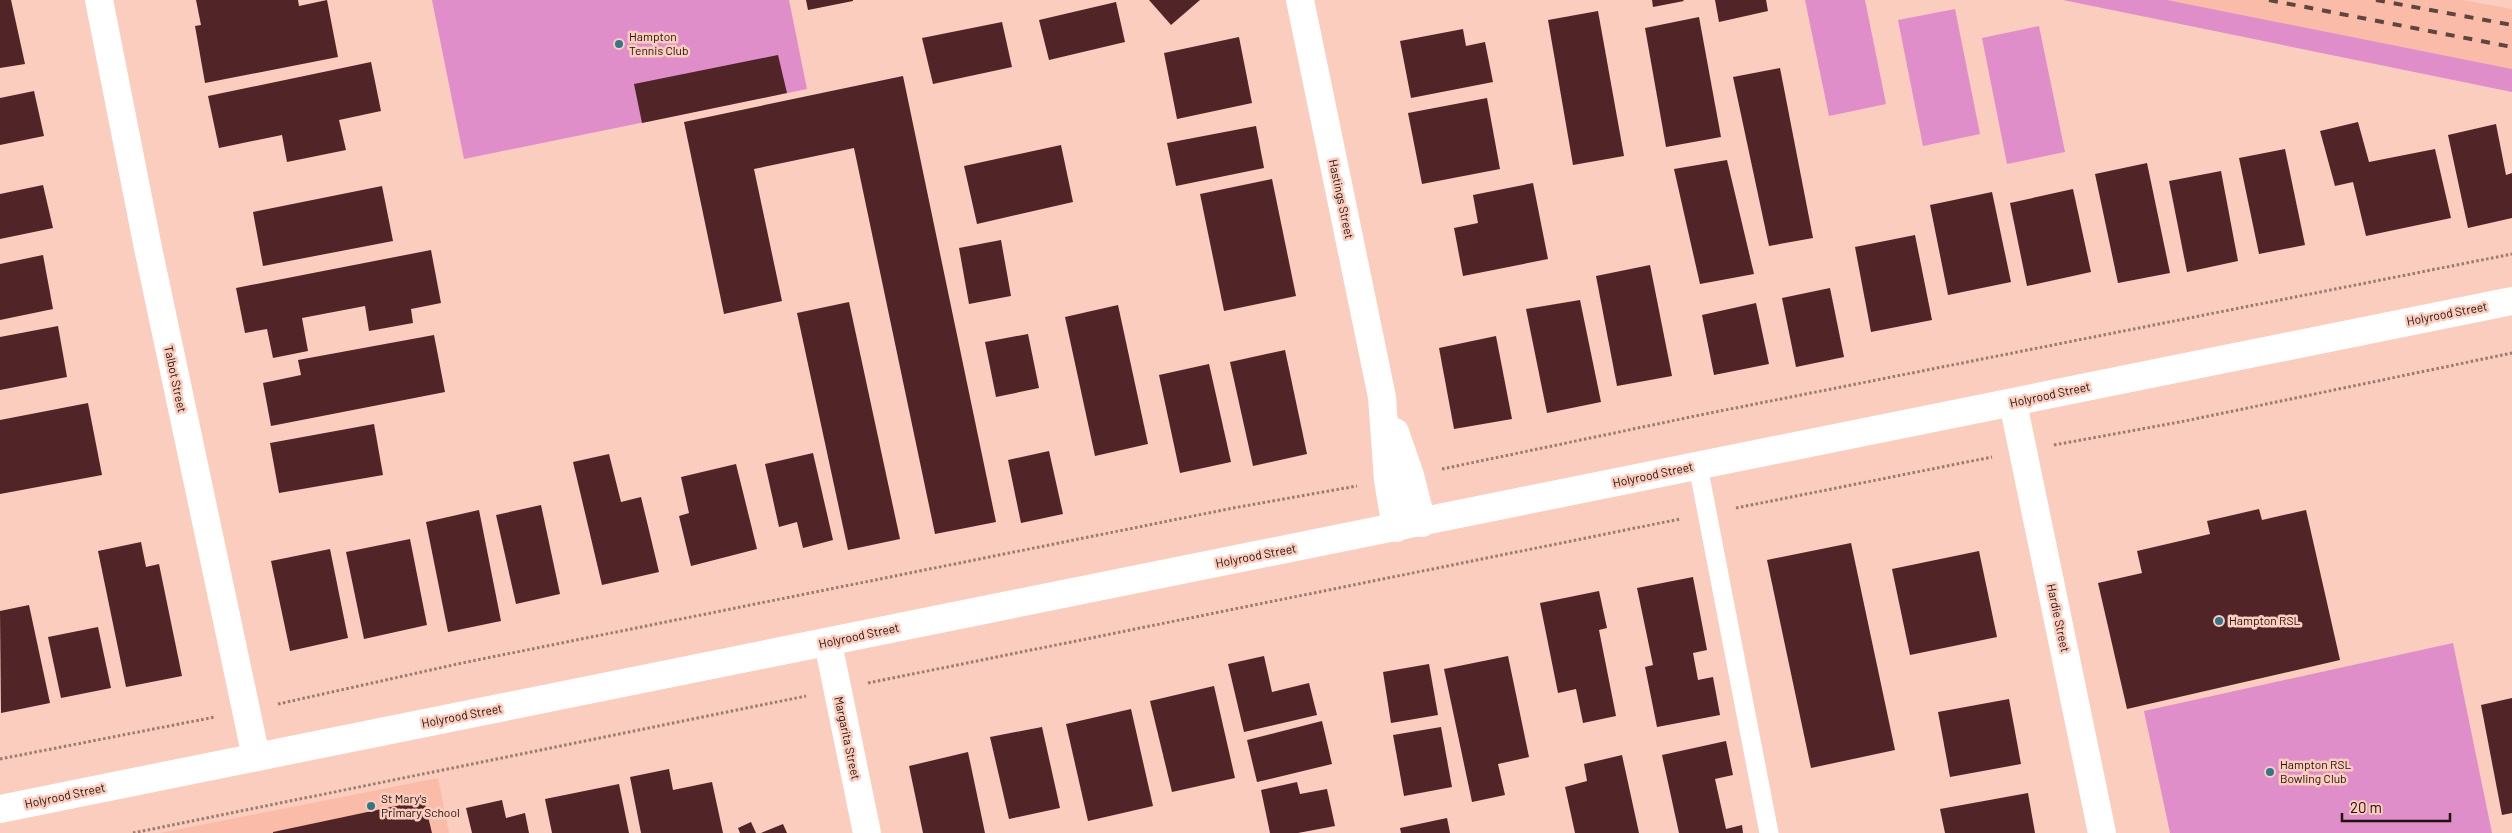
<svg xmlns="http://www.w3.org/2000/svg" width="2512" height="833" viewBox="0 0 2512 833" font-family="Barlow,sans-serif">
<rect width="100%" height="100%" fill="#facdbf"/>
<g fill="#fabba8">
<polygon points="2167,0 2462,0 2512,9 2512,69"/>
<polygon points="438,778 449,833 160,833"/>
</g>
<g fill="#df8ec9">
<polygon points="432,0 789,0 807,89 464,159"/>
<polygon points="1805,0 1865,0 1886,104 1829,116"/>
<polygon points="2063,0 2167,0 2512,69 2512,92"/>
<polygon points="1955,9 1980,134 1923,146 1898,20"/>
<polygon points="2039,26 2065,152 2007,164 1982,38"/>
<polygon points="2453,643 2492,833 2170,833 2144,711"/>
</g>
<g fill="#512427">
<polygon points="0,0 11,0 25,64 0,68"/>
<polygon points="196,0 298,0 299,6 327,0 338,57 205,83 195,26 201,25"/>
<polygon points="806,0 853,0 853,1 808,10"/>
<polygon points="1149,0 1200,0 1171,25"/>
<polygon points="1652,0 1683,0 1684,1 1653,7"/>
<polygon points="1715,0 1766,0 1768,11 1719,22"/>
<polygon points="1116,2 1125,42 1049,60 1039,20"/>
<polygon points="1598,11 1624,156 1573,165 1548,20"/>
<polygon points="1699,17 1721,137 1666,147 1645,28"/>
<polygon points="1002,22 1012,67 933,84 922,38"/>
<polygon points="1463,29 1466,46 1485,42 1493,82 1411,98 1400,41"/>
<polygon points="1239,37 1252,103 1177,119 1164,53"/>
<polygon points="778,55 787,93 642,123 634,84"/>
<polygon points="371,62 381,111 339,120 346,150 287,162 282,135 219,148 208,96"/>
<polygon points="1780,68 1813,238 1769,246 1733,77"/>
<polygon points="903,76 996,522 935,534 854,148 754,169 782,301 724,314 684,122"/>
<polygon points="34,91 44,136 0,145 0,98"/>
<polygon points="1487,98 1500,169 1422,184 1408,113"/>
<polygon points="2358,122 2369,162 2435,149 2451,218 2366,236 2353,182 2335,186 2320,131"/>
<polygon points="2496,124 2506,175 2512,173 2512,218 2468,228 2448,135"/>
<polygon points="1256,126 1264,168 1176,186 1167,143"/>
<polygon points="1061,145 1073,202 977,224 964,166"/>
<polygon points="2285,149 2305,245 2259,254 2239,158"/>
<polygon points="1727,160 1754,274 1700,284 1674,169"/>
<polygon points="2147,163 2170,273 2118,283 2095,174"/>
<polygon points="2221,171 2238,261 2187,272 2169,181"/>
<polygon points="1272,179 1296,296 1224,311 1200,194"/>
<polygon points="1533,183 1548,259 1463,276 1454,228 1478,223 1473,195"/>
<polygon points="43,185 53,228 0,239 0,194"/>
<polygon points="382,186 393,241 263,266 253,212"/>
<polygon points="2073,189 2091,272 2027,286 2010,203"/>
<polygon points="1992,192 2011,282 1948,295 1930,205"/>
<polygon points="1915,235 1932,320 1871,332 1855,247"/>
<polygon points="1001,240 1011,296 969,304 959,248"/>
<polygon points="431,250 441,303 411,309 413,323 369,331 365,306 302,318 308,351 273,358 267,329 245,333 236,288"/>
<polygon points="43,255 53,309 0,320 0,264"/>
<polygon points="1650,265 1672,376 1617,386 1596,276"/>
<polygon points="1830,288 1844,357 1796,367 1782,298"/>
<polygon points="1580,300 1601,402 1547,413 1526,309"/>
<polygon points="849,302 900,539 848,550 797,313"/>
<polygon points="1756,303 1769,364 1714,375 1702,315"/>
<polygon points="1118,305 1148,444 1095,456 1065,317"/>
<polygon points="58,326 67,377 0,390 0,337"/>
<polygon points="1028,334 1039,388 996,397 985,342"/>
<polygon points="434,335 445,392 271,426 263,383 301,375 298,360"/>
<polygon points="1496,336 1512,419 1454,429 1439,348"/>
<polygon points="1285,350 1307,454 1253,466 1230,362"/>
<polygon points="1209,364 1231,462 1180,473 1159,375"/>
<polygon points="88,403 102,475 0,494 0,420"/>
<polygon points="374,424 383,475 279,493 270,443"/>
<polygon points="1049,451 1063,514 1021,523 1008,460"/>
<polygon points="813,453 833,540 803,548 797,522 779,527 765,464"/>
<polygon points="609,454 621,502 641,497 659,572 602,585 573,462"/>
<polygon points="736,464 757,549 691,566 679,516 689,513 681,477"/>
<polygon points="541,505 560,594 516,604 496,515"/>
<polygon points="2259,509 2262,520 2306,510 2340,660 2127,709 2098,583 2142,573 2137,551 2210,534 2207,521"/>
<polygon points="479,510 501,621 448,632 426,522"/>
<polygon points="410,539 427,625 364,639 346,552"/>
<polygon points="141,542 146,567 159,564 182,676 126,687 98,551"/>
<polygon points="1851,543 1895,750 1811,768 1767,560"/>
<polygon points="330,549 348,638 290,651 271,561"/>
<polygon points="1979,551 1997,637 1910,655 1892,569"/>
<polygon points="1693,577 1707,650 1693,653 1698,680 1713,677 1720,715 1657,727 1645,667 1653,665 1637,588"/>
<polygon points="1599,591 1607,628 1599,630 1616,716 1583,723 1576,689 1558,693 1540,603"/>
<polygon points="29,605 50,703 1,713 0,611"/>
<polygon points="98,627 111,688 61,698 48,637"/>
<polygon points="1264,656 1272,692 1309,683 1317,715 1244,732 1228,664"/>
<polygon points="1508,656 1529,757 1498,764 1505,795 1472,802 1444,669"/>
<polygon points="1429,664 1438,715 1391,723 1383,672"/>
<polygon points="1214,686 1235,778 1172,792 1150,701"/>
<polygon points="2512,698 2512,813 2502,815 2481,705"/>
<polygon points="2009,699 2021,764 1950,777 1938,712"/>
<polygon points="1131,709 1153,806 1088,821 1066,724"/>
<polygon points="1322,721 1332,764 1257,782 1247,740"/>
<polygon points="1042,727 1060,808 1009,819 990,737"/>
<polygon points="1441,727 1452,787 1404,796 1393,735"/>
<polygon points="1726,741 1733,775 1715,779 1726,829 1742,825 1743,833 1679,833 1662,755"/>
<polygon points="968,752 985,833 923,833 909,766"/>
<polygon points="1622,755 1639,833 1575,833 1565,787 1587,781 1584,764"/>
<polygon points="669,769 673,790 712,782 723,833 641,833 630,777"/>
<polygon points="1297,782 1300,794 1327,789 1335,826 1298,833 1270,833 1261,790"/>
<polygon points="619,784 629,833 552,833 545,799"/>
<polygon points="2028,793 2035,833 1945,833 1940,809"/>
<polygon points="424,800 432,833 273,833 273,832"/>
<polygon points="502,800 506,818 525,813 529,833 472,833 466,808"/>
<polygon points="1447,818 1450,833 1401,833 1400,828"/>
<polygon points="751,822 756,833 740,833 738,828"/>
<polygon points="783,824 787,833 761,833"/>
</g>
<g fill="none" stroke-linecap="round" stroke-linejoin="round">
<g stroke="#9b7a70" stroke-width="3" stroke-dasharray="2.5 2.5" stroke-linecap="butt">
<polyline points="2054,445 2185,421 2512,353"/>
<polyline points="1442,469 1705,414 2512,254"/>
<polyline points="1736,508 1992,457"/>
<polyline points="868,683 1680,519"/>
<polyline points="278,704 462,663 1233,508 1357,486"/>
<polyline points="0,759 215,717"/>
<polyline points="133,833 806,696"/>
</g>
<polyline stroke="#fff" stroke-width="19" points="1698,466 1769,833"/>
<g stroke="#fff" stroke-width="28">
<polyline points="99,0 148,248 256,757"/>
<polyline points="1300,0 1382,397 1388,480 1396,528"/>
<polyline points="2013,403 2102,833"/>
<polyline points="1395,432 1410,475 1422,523"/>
<polyline points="828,643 867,833"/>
</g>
<polyline stroke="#fff" stroke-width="28" points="0,809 2512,301"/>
<g stroke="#5e453d" stroke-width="4" stroke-dasharray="9 9" stroke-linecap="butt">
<polyline points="2269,0 2512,47"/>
<polyline points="2376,0 2512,25"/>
</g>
</g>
<g fill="#337687" stroke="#facdbf" stroke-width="2">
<circle cx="619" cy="44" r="5"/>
<circle cx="2219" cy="621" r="5"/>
<circle cx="2270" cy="772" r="5"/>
<circle cx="371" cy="806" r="5"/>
</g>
<g text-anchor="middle" stroke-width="5" stroke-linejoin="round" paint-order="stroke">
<g font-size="12" fill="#22100a" stroke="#facdbf" text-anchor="start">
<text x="629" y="41">Hampton<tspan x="629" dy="14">Tennis Club</tspan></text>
<text x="2229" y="625">Hampton RSL</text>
<text x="2280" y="769">Hampton RSL<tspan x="2280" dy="14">Bowling Club</tspan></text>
<text x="381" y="803">St Mary's<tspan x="381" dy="14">Primary School</tspan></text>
</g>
<g font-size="12" fill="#22100a" stroke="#facdbf">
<text transform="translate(1341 199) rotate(78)" y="4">Hastings Street</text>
<text transform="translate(2447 314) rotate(-11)" y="4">Holyrood Street</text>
<text transform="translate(175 379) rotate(78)" y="4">Talbot Street</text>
<text transform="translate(2050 395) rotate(-12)" y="4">Holyrood Street</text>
<text transform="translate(1653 475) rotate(-12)" y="4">Holyrood Street</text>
<text transform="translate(1256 556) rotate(-11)" y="4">Holyrood Street</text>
<text transform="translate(2058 618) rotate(78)" y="4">Hardie Street</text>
<text transform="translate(859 636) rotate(-12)" y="4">Holyrood Street</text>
<text transform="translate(462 716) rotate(-11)" y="4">Holyrood Street</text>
<text transform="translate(847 738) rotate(78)" y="4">Margarita Street</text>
<text transform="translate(65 796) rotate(-12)" y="4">Holyrood Street</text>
</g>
</g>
<path d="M2342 813v8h108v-8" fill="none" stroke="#22100a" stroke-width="2.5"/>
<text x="2350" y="813" font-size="15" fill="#22100a" stroke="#facdbf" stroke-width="4" paint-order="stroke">20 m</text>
</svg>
